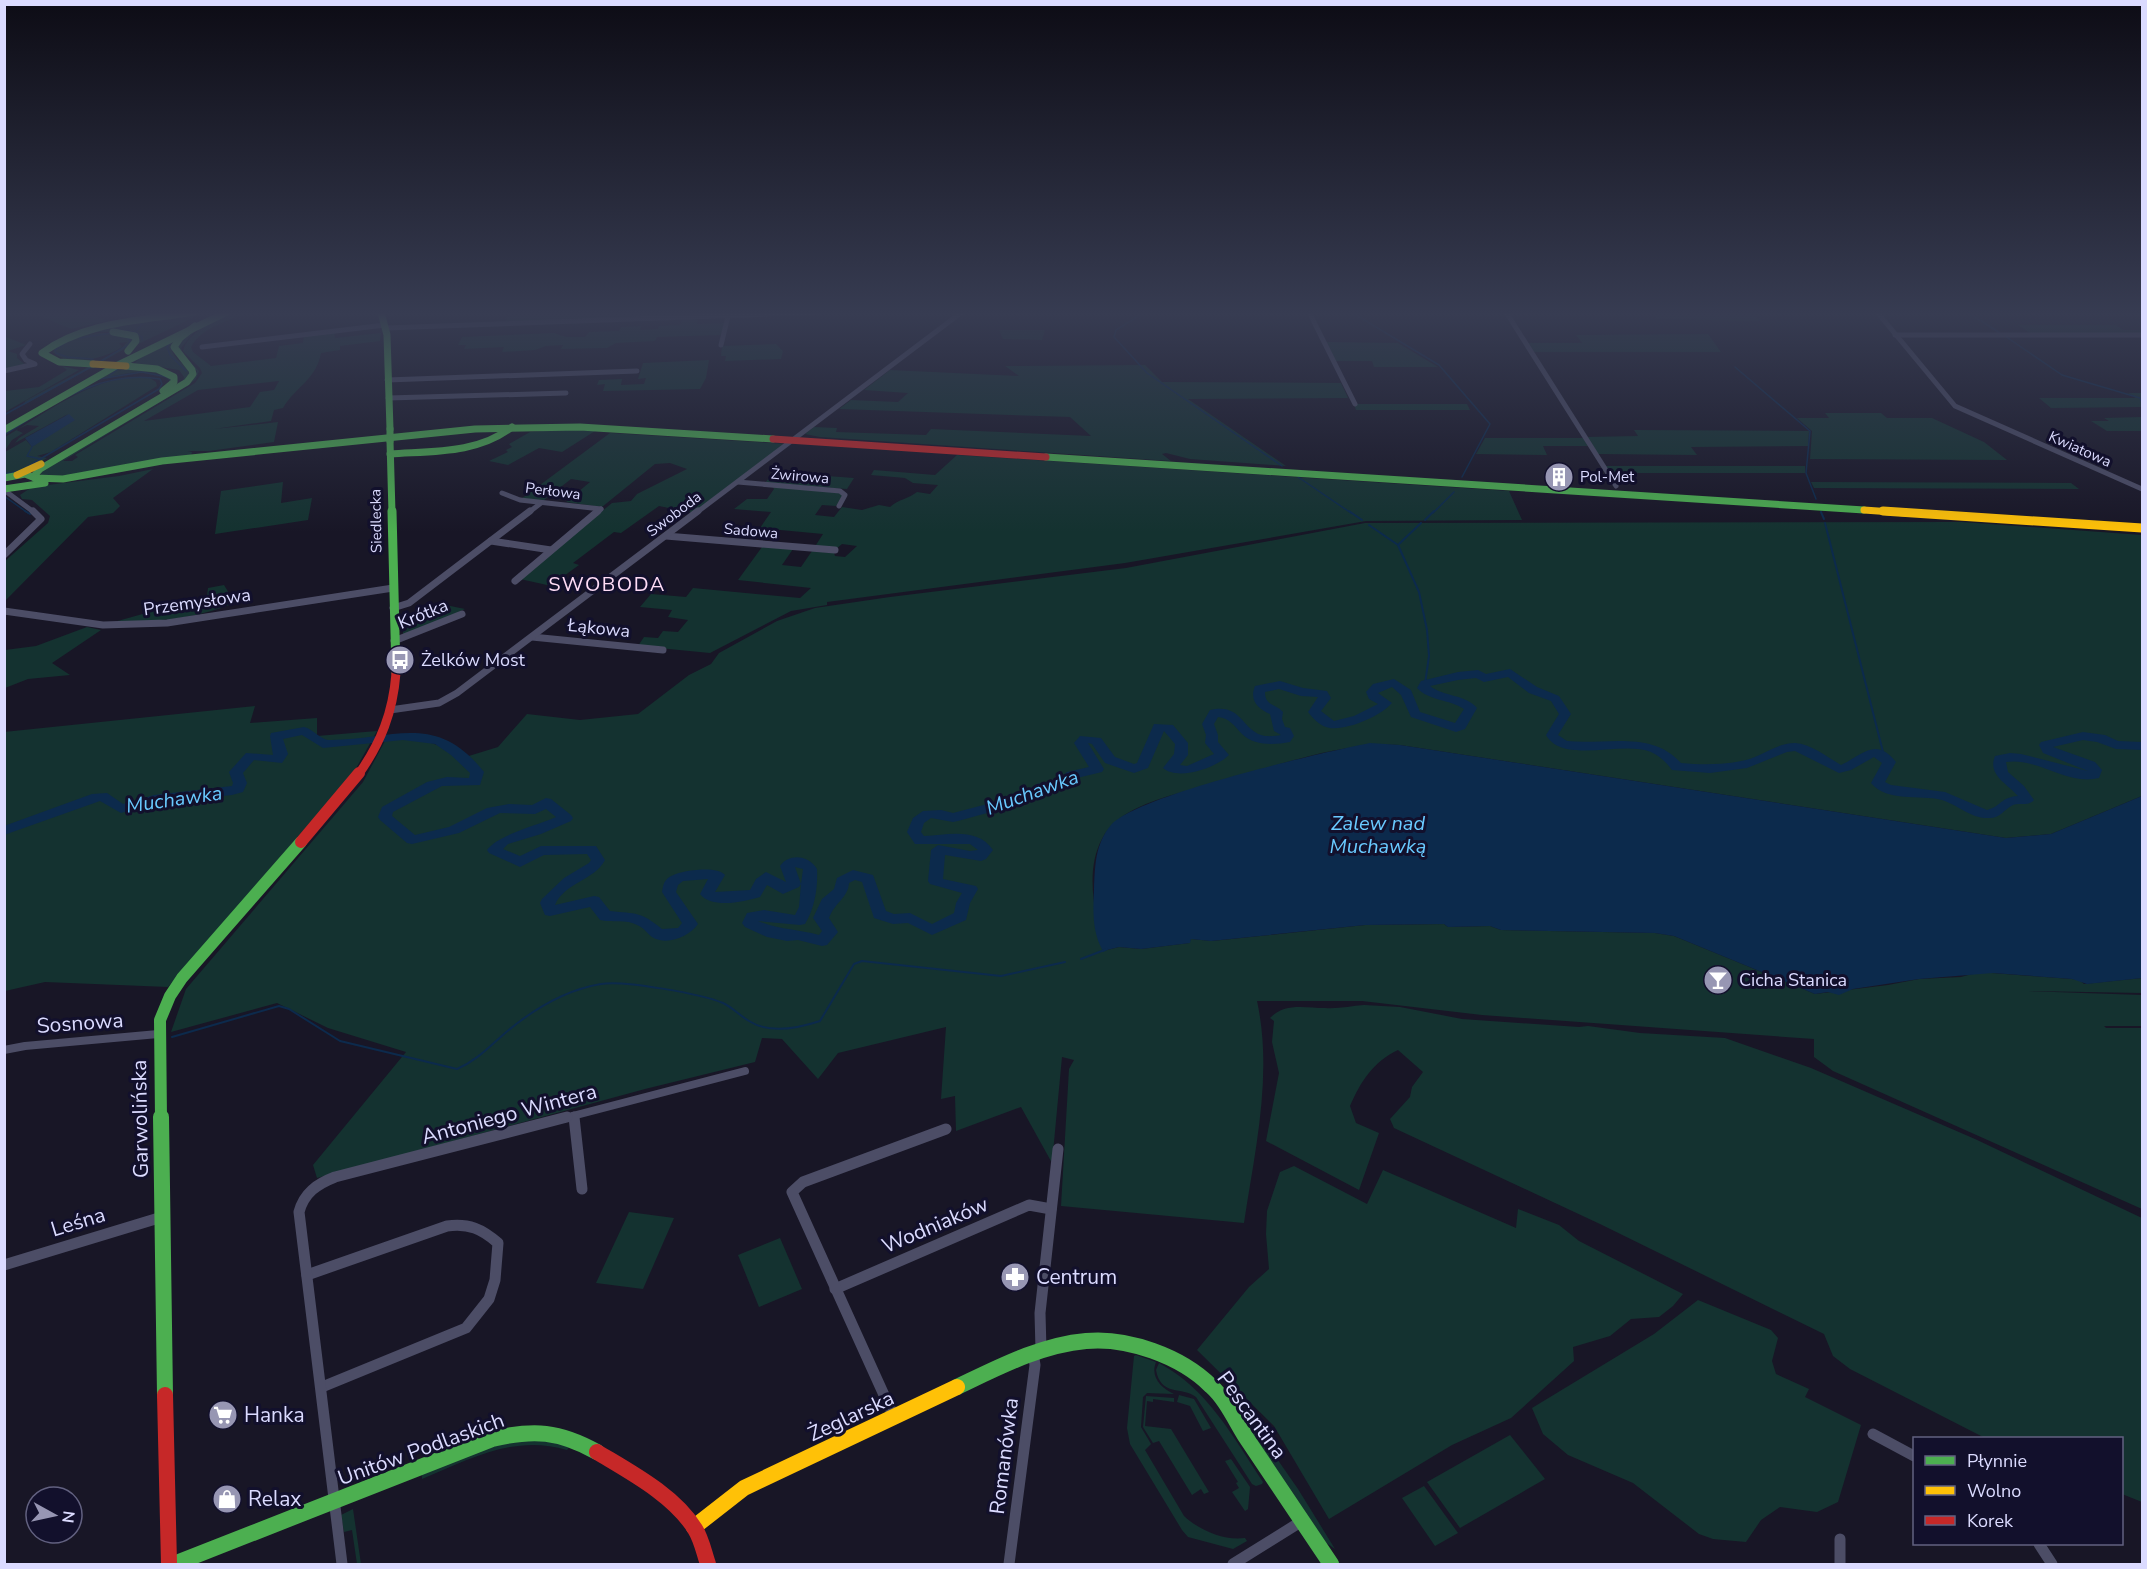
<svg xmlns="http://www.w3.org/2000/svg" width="2147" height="1569" viewBox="0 0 2147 1569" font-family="'Nunito Sans',sans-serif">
<rect width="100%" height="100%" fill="#181626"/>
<g fill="#143230" fill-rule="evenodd">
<polygon points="43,312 83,312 107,321 71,329 35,314"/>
<polygon points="197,312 205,312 134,346 136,335 131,332 90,332"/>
<path d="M232 312H235L194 332 181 348 184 356 199 371 196 379 190 384 63 461H72L78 457 75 455 195 383 202 373 200 368 183 351C188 330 226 312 247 312 227 322 202 327 191 347L193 352 211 366 276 358 279 346 303 343 304 335 334 332 335 338 381 333 380 341 340 346V350L321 353C316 380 296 386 283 408L274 410 271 421 214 429 278 422 274 442 209 451H187L192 452 191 456 56 477 41 475V471L192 382 197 371 179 355 177 348C185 329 213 321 232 312ZM279 381 274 390 260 392 250 407 144 421 198 390Z"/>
<polygon points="634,312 684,312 682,316 505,323 508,316"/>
<polygon points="1651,312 1752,312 1760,321 1657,319"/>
<polygon points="698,317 697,324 725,323 721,335 657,337 655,341 616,343 607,348 561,349 563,345 546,346 535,350 502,352 504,347 464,349 466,345 458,345 462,337 554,333 566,337 585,337 589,332 619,331 621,327 641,326 640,330 658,329 659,326 680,325 683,318"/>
<polygon points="2018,325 2116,325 2123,330 2141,330 2142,335 2031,334"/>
<polygon points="999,330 1045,330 1042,340 1003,339"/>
<path d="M97 333H120L132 337 133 341 123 350 24 405 25 401 120 350 127 342 119 343 122 347C106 358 69 368 53 352 60 338 83 336 97 333Z"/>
<polygon points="1708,334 1721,352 1533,352 1527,343 1582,343 1576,335"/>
<path d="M182 335 171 348C174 360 184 363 190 373L182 384 184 377 179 370 135 363 139 359 118 371C131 367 163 364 171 380L169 385V380C151 364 113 376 92 382Z"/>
<polygon points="4,336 26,345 8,351 17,354 17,358 28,367 5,369"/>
<polygon points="1326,342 1398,343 1438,367 1374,367 1372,361 1335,361"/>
<polygon points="776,344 783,351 781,359 725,361 726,356 721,356 722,346"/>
<polygon points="709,360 706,378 700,389 603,391 605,384 597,385 599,380 622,379 621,385 644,384 646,378 638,379 643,363"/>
<polygon points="1145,365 1162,382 1341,383 1348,398 1188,399 1286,466 1190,459 1166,453 1162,454 1171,461 820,437 805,434 814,427 837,428 836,432 926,435 931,429 1091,436 1070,417 839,409 851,400 898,402 908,393 864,390 890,370 1019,376 1005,366"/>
<polygon points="62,366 79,370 5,412 5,391 39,387 67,370"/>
<path d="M136 377 150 378 156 382 157 386 51 452 37 456 47 458 27 470 5 476V452L26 440 32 447 68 414 15 443 19 438 39 426 27 425 16 430 23 433 12 440 5 450V437C46 413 87 380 136 377Z"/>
<polygon points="2128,393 2142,393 2142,407 2051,408 2039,398 2136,398"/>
<polygon points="1354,404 1467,404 1470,410 1356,410"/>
<polygon points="1825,413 1881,413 1887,418 1932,418 1984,442 2007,460 1810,459 1812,431 1797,418 1829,418"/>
<polygon points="2142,417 2142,431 2107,431 2091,421 2109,421 2104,418"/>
<polygon points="554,430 595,431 562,452 539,448 508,465 489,461 508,452 506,450 512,447 509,444 530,432"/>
<polygon points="1634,430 1808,431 1809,431 1808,446 1691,447 1697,455 1598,454 1586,437 1638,436"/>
<polygon points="610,433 787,444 694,513 659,506 621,533 614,532 573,563 579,565 557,581 554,580 547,585 520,579 612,503 631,501 637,494 687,469 670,463 655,464 602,507 566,502 590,482 571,479 543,501 521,499"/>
<polygon points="1485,438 1583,438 1588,446 1543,446 1547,455 1476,454"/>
<path d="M957 455 1509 491 1522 520 1366 521 1125 563 827 602V605L791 611 710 653 638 646 644 637 658 638 663 631 678 632 688 620 668 617 672 610 640 607 651 594 686 597 693 588 800 598 811 588 738 580 762 547 793 549 782 565 801 567 812 551 834 553 835 556 845 557 857 546 842 544 836 549 814 548 823 534 760 528 771 512 734 509 747 499H767L774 489 773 487 842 493 844 494 836 506 822 505 815 515 834 517 842 507 862 510 879 505 890 507C899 499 908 499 917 492L930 494 938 485 913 483 905 478 871 475 874 470 935 475Z"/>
<polygon points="1605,466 1805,466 1805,473 1610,473"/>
<polygon points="153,469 113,498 120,506 113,513 88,517 5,601 4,562 48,523 50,516 32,500 22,499 20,495 32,487 119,476"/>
<polygon points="774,472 854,478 847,489 765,483"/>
<polygon points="283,482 281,503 312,498 308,520 215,534 221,491"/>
<polygon points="1811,482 2071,483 2079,489 1814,488"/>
<path d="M1962 522 2142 535V796L2051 834 2006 838 1400 745C1341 742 1282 764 1226 780 1196 789 1164 795 1135 809 1121 816 1109 825 1102 839 1084 872 1096 916 1103 951L1119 947 1141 949 1189 943 1191 939 1212 941 1365 925 1444 924 1448 927 1490 926 1501 930 1655 933 1674 936 1815 994 1888 985 1919 979 1961 977 1979 972 2072 979 2079 980 2084 984 2142 978V993L2028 991 2142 995V1026H2104L2106 1028H2142V1209L1833 1071 1814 1057V1039L1482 1015 1362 1001H1257C1273 1074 1255 1150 1244 1223L1061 1206 1069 1069 1074 1060 1062 1057 1052 1163 1021 1107 956 1131 955 1096 941 1099 946 1027 838 1053 818 1079 782 1039 762 1038 755 1062 645 1089 317 1178 313 1165 406 1052 328 1028 277 1003 171 1032 186 989 363 782 386 739C413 738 437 739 459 759L498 747 527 714 580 720 638 714 689 675 711 664 719 653 777 621 815 608 890 597 1126 568 1365 523Z"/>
<path d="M224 585 235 603C190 620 161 621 114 622L207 596 208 588Z"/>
<polygon points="436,603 465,609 403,637 403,629"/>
<polygon points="87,627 101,630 52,663 70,675 28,679 5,688 5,650 36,646"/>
<polygon points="255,706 250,723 317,718 317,736 377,731 354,772 168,987 45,982 5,991 4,732"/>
<path d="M1364 1005 1400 1007 1462 1019 1579 1027 1588 1026 1640 1033 1725 1038 1811 1068 1975 1139 2142 1218V1502L2122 1494V1438H1985L1850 1369 1833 1356 1824 1334 1600 1224 1394 1128 1390 1119 1410 1097 1412 1087 1423 1072 1398 1050C1373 1062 1361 1081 1350 1106L1356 1123 1379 1133 1359 1190 1266 1141 1279 1073 1272 1042 1274 1021 1270 1018C1285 1002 1306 1008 1325 1008 1338 1009 1351 1006 1364 1005Z"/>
<polygon points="1294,1166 1367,1204 1383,1170 1516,1228 1518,1209 1559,1225 1579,1241 1683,1294 1673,1306 1659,1317 1631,1319 1610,1336 1573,1347 1574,1361 1511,1418 1452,1445 1329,1519 1274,1426 1197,1350 1249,1287 1269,1269 1266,1234 1267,1211 1280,1172"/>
<polygon points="629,1212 674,1218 643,1289 596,1283"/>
<polygon points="780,1238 802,1289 759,1307 738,1255"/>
<polygon points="1698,1300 1771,1330 1778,1338 1772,1361 1776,1374 1809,1389 1805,1397 1861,1425 1838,1502 1817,1512 1780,1507 1761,1520 1746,1542 1713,1539 1699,1534 1633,1483 1568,1455 1543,1434 1532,1408 1654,1334"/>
<path d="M1136 1355 1156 1362C1150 1377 1161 1388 1174 1394L1147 1393 1143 1397 1141 1427 1151 1444 1145 1450 1184 1516C1199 1530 1224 1541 1245 1538L1247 1541 1233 1549 1188 1537 1182 1530 1130 1444 1127 1428 1134 1356Z"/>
<path d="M1159 1363C1208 1389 1233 1437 1263 1482L1262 1484 1256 1486 1252 1484 1196 1397C1182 1386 1161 1397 1156 1370Z"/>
<polygon points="1179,1395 1194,1399 1211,1428 1203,1431 1190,1406 1177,1402"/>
<polygon points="1146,1396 1174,1398 1174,1402 1153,1399 1153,1402 1147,1401 1145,1426 1171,1429 1209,1492 1204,1494 1201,1489 1192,1495 1159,1441 1153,1443 1143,1427"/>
<polygon points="1245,1413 1298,1489 1335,1549 1322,1540 1240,1415"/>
<polygon points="1510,1435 1545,1479 1460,1528 1427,1482"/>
<path d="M534 1437 572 1443 567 1450C514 1434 470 1459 422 1479V1474L473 1451Z"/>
<polygon points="1231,1459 1250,1487 1248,1509 1245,1511 1232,1492 1239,1488 1236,1483 1238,1482 1225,1461"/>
<polygon points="1424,1486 1458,1533 1435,1546 1402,1498"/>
<polygon points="353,1509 361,1564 357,1564 352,1530 344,1532 341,1515"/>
</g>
<g fill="#0c2a4c">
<polygon points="69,414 75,420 32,447 25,438"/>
<path d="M1370 743 1400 745 2006 838 2051 834 2142 796V978L2087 984 2072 979 1993 973 1919 979 1853 989 1839 995 1828 992 1815 994 1674 936 1655 933 1501 930 1490 926 1448 927 1444 924 1365 925 1211 941 1191 939 1190 943 1141 949 1119 947 1103 951C1092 932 1093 911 1094 889 1095 866 1095 844 1111 825 1137 795 1324 752 1370 743Z"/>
</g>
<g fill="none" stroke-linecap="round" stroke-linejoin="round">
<g stroke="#0c2a4c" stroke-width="1.5">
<polyline points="1145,312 1116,330 1114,337 1147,373 1282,466"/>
<polyline points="1351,312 1439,365 1490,424 1462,477"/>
<polyline points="1967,312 2000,333"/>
<polyline points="118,330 135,332 142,337 142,340"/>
<polyline points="135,332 142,324"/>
<polyline points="2005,336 2062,375 2140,398 2142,403"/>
<polyline points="79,338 112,333"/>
<polyline points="68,341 55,350 56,353 67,357 93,359"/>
<polyline points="170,343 167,347 170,355 186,371"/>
<polyline points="101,361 128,345 130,341 126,336"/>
<polyline points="1735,367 1810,431 1806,473 1816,499"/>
<polyline points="109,376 117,370"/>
<polyline points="99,379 142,372 167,377"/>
<polyline points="4,415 91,367"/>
<path d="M4 435C52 405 100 369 160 379L162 384 159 389 25 468"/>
<polyline points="32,447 27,456 41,459"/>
<polyline points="4,474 20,471"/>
<polyline points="1298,477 1351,513"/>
<polyline points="4,496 28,513"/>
<polyline points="1433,513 1454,492"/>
</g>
<g stroke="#0c2a4c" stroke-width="2">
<polyline points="25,511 30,514"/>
<polyline points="1349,511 1362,520"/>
<polyline points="1821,512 1824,519"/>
<polyline points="1425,520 1434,511"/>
<polyline points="1825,523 1884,756"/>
<polyline points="1369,525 1398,545 1419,592 1427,630 1429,656 1425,684"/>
<polyline points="1399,544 1421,523"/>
<polyline points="1081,959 1107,949 1103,951"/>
<path d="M172 1037 279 1006 289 1009 340 1041 457 1069C476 1061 489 1047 504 1034 532 1010 565 990 601 984 623 980 702 994 723 1003 732 1007 740 1016 749 1021 769 1034 799 1028 820 1021L854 964 862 961 1001 976 1065 962"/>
</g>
<path fill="#0c2a4c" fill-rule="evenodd" d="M1510 669 1537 687 1559 696 1571 714 1558 735 1567 741C1606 745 1652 730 1681 763 1702 765 1725 765 1746 760 1763 756 1777 743 1795 743 1811 744 1827 757 1841 765 1862 755 1876 736 1896 762L1885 782 1891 785 1945 792 1987 810C2000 807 2001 797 2018 796 2008 784 1987 775 1995 756L2010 753 2021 754 2088 771 2043 753 2039 745 2041 742 2083 732 2105 735 2118 741 2142 742V750L2116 749 2097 742 2083 740 2053 747 2095 762 2102 770 2099 778C2067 786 2038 757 2006 762L2008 772 2024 786 2034 800C2028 807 2020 802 2013 805 2003 810 2001 818 1989 818 1971 819 1958 805 1942 800 1919 794 1888 803 1871 783L1882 763 1874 757 1851 770 1839 773 1795 751 1787 752 1747 768 1710 773 1672 770C1666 762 1660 756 1651 752 1622 740 1563 765 1546 735L1559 714 1551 701 1529 693 1508 677 1484 682 1476 678 1458 680 1430 686C1444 697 1465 694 1477 708L1465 729 1456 732 1411 717 1401 695 1392 687 1378 693 1392 703C1381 716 1343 733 1326 727 1319 725 1312 717 1308 712L1318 697 1301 696 1279 689 1265 692C1265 706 1276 704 1283 712L1282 719 1285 727 1290 728 1294 736 1290 742C1274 745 1254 746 1242 734 1234 726 1230 718 1218 717L1214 724 1218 735V742L1229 755C1216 768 1178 781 1163 768L1174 754 1175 744 1164 731 1148 768 1134 773 1105 763 1092 744 1088 743 1104 769 1102 772 1077 778 1066 786 1046 790 1031 801 958 821 953 822 931 818 924 823 921 832 924 836C949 835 977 827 993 850L986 859 981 861 945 855 943 879 976 886 978 889 970 903 966 920 932 935 908 923 893 924 874 918 862 882 855 880 849 883C848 898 835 902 829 918L838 932 827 945 822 946 798 940 787 941 767 937 745 927 742 923 747 913 764 910 795 915 799 907 801 884 799 887 783 894 767 885 760 897C744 902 711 909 700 894L708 879 683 881 678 885 676 892 698 924C689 937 667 946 652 937 647 933 643 927 637 925 627 919 611 923 600 920L590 907 550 916 545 915 540 903 542 899 564 878 589 863 591 860 587 854 544 855 520 867 489 853 487 850C499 834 536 826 556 817L546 809 535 814 500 813 459 833 412 844 407 843 380 820 378 817 382 807 427 782 447 777 469 778 470 773 451 755 435 744 403 740 323 748 302 735 283 739 288 754 282 763 254 760 243 773 247 783 243 792 232 795 156 803 121 813 100 801 4 835V826L92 794 107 793 123 804 154 795 232 786 233 783 229 772 246 753 273 755 270 736 271 733 304 727C313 729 320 739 328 740 391 741 435 710 484 772L480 785 442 786 393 812 392 816 415 835 449 827 487 808 509 804 532 805 546 798 551 799 571 815 573 818 571 821 541 834 508 844 503 849 520 856 541 846H596L605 860C595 880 564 883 555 905L594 896 599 897 610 911C637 914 640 911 662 929L678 928 682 923 662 892C663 887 663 883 667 879 676 870 717 865 725 875L715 892 750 890 756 879 766 872 786 882 780 866C789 853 809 855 817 869 818 887 815 908 805 924L800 925 758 921C780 930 797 929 819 935L822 931 813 918 822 899 834 889 837 878 853 870 873 875 886 911 894 914 910 913 932 924 954 913 956 903 962 893 930 884 928 881 931 850 938 845 970 851 978 850 970 844H915L907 832 913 818 923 811 941 810 953 813 1022 795 1037 784 1057 780 1067 772 1089 767 1074 743 1080 736 1101 738 1115 757 1134 764 1137 763 1154 724 1173 725 1188 743V755L1180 765 1187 766 1214 754 1205 743 1206 735 1202 724 1210 710C1241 703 1241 728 1261 735 1267 737 1275 736 1281 735L1274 731 1270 714C1258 709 1249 700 1255 686L1280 681 1303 688 1327 691 1331 698 1321 711 1334 721 1354 716 1378 704 1369 699 1366 692 1373 684 1394 679 1411 690 1420 712 1455 723 1464 709C1449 699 1429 701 1417 688L1421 681 1458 672 1478 670 1486 674ZM795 867 803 869 801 884Z"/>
<g stroke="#4c4d66" stroke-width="5">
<polyline points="1309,312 1355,404"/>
<polyline points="1506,312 1616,486"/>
<polyline points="1877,312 1955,406 2142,489"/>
<polyline points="386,328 822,312"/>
<polyline points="1895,335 2142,335"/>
<polyline points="721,345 729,312"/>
<polyline points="202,347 385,325"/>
<polyline points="4,371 35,364 26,360 22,354 30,344"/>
<polyline points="387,380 637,371"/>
<polyline points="388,398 566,393"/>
<polyline points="738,482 840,491 845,495 839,506"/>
<polyline points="4,490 35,513"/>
<polyline points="502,493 520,500 601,509"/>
<polyline points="528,513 541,503"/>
<polyline points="597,513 601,509"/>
<polyline points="696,513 962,312"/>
</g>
<g stroke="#4c4d66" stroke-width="7">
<polyline points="666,536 835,550"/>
<polyline points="491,541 551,550"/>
<polyline points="4,555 41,519 33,511"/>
<polyline points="515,581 598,511"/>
<polyline points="393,608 409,603 530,511"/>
<polyline points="4,611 103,625 167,623 393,588"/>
<polyline points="532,637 663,650"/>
<polyline points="394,641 462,614"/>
<polyline points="390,710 439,703 457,693 698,511"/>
</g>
<g stroke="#4c4d66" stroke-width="8">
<polyline points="4,1050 25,1046 158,1034"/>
<polyline points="574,1116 574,1119"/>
<polyline points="561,1119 745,1071"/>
</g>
<g stroke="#4c4d66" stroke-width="11">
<polyline points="574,1117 582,1189"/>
<polyline points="4,1265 162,1217"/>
<path d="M307 1275 447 1226C469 1223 482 1229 498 1243L495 1280 489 1299 466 1328 322 1387"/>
<polyline points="835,1289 1029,1205 1051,1209"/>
<polyline points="1041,1350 1040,1313 1058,1149"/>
<polyline points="894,1417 792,1192 803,1182 946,1129"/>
<polyline points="1873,1434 1914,1456"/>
<polyline points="1840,1539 1840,1564"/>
<polyline points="2039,1544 2052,1564"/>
<path d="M342 1564 299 1212C304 1193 317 1184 335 1177L567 1117"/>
<polyline points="1009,1564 1035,1365 1033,1353"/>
<polyline points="1233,1564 1302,1521"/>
</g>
<g stroke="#4caf50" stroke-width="7">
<polyline points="381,312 387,335 390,429"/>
<polyline points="113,332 135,336 136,341 128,351"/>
<path d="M93 364 59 362 42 353C86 321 142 321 194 312"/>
<polyline points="126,366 157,369 174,377 174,382 163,391"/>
<polyline points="4,430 116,366 227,312"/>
<polyline points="390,441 392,513"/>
<path d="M390 454C432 451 477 454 512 427"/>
<polyline points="1046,457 1864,510"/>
<polyline points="34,476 40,469 187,382 193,374 192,370 174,347 180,338 195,326"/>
<polyline points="4,478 25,474 35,478"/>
<polyline points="35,478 63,479 162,461 475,429 580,427 773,439"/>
<polyline points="4,489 45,483"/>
</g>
<polyline stroke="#4caf50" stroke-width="9" points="392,511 396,673"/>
<polyline stroke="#4caf50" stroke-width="12" points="161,1119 160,1020 170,996 182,978 301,842"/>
<g stroke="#4caf50" stroke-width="16">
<polyline points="161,1117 165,1395"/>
<path d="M957 1387C997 1368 1040 1345 1086 1341 1127 1337 1181 1356 1211 1386 1226 1399 1236 1422 1247 1439 1275 1480 1303 1522 1331 1564"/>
<path d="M174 1564 492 1439C534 1429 559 1431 597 1452"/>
</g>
<g stroke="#ffc107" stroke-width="7">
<polyline points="17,475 41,464"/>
<polyline points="1864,510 1906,513"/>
</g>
<polyline stroke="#ffc107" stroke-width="9" points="1883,511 2142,528"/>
<polyline stroke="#ffc107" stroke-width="16" points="694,1527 744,1488 957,1387"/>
<polyline stroke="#c62828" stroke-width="7" points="773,439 1046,457"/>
<path stroke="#c62828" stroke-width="9" d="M358 775C381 743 393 712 396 673"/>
<polyline stroke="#c62828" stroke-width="12" points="301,842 359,773"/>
<g stroke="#c62828" stroke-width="16">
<polyline points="165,1395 169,1564"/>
<path d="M597 1452C630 1472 674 1495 695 1529 702 1540 704 1553 708 1564"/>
</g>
<polyline stroke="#4caf50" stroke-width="7" points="390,429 390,441"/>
<polyline stroke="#ffc107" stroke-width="7" points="93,364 126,366"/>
</g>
<linearGradient id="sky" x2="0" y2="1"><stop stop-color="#0d0c15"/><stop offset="0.59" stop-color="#373c52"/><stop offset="1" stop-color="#373c52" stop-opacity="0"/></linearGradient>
<rect width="2147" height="532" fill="url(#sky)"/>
<defs>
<g id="building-disc" transform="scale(1.5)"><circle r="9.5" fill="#9796b3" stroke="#12102c"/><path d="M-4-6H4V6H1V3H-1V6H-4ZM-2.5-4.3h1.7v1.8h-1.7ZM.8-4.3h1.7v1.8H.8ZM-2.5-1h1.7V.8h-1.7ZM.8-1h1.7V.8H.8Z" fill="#fff"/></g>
<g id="bus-disc" transform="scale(1.5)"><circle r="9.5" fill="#9796b3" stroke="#12102c"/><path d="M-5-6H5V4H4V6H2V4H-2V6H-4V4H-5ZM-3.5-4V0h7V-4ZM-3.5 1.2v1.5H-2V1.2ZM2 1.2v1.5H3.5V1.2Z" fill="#fff"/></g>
<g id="bar-disc" transform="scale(1.5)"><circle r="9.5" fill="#9796b3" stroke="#12102c"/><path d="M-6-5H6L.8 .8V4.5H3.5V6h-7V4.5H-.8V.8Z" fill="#fff"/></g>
<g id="pharmacy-disc" transform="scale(1.5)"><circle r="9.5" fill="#9796b3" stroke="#12102c"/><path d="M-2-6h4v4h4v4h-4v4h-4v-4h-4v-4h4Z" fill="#fff"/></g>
<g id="supermarket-disc" transform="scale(1.5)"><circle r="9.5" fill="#9796b3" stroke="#12102c"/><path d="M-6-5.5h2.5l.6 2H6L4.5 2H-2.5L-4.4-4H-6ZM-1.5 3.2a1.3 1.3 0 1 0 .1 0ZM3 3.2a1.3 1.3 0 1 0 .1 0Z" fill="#fff"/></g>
<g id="shop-disc" transform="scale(1.5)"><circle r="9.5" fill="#9796b3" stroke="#12102c"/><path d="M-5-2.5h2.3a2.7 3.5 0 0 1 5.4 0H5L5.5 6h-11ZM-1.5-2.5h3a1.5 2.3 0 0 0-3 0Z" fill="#fff"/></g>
</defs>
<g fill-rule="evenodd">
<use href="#building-disc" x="1559" y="477"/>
<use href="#bus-disc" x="400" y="660"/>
<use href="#bar-disc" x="1718" y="980"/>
<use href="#pharmacy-disc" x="1015" y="1277"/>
<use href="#supermarket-disc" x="223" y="1415"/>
<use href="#shop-disc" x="227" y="1499"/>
</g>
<g text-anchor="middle" stroke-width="6" stroke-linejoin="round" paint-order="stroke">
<g font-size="15" fill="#dbdbff" stroke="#12102c">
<text transform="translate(2080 449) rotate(24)" y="5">Kwiatowa</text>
<text transform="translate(800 476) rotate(5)" y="5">Żwirowa</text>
<text transform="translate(553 491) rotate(7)" y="5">Perłowa</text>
<text transform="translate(674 514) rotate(-37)" y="5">Swoboda</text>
<text transform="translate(376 521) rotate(-91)" y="5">Siedlecka</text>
<text transform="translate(751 531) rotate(5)" y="5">Sadowa</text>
</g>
<g font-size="15" fill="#dbdbff" stroke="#12102c" text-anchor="start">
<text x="1580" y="482">Pol-Met</text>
</g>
<g font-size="18" fill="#dbdbff" stroke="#12102c">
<text transform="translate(197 602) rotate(-8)" y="6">Przemysłowa</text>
<text transform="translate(423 614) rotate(-22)" y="6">Krótka</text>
<text transform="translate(599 628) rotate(6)" y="6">Łąkowa</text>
</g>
<g font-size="18" fill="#dbdbff" stroke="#12102c" text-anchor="start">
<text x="421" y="666">Żelków Most</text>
<text x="1739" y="986">Cicha Stanica</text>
</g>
<g font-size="20" letter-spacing="1.5" fill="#ffddf6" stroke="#12102c">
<text x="607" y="591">SWOBODA</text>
</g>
<g font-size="20" font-style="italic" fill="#69caff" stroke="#12102c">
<text transform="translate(1032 792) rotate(-20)" y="7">Muchawka</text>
<text transform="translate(174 799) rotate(-8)" y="7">Muchawka</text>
<text x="1378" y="830">Zalew nad<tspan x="1378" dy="23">Muchawką</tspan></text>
</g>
<g font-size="21" fill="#dbdbff" stroke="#12102c">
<text transform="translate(80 1023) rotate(-4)" y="7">Sosnowa</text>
<text transform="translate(509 1114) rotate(-15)" y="7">Antoniego Wintera</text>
<text transform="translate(140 1119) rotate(-91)" y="7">Garwolińska</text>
<text transform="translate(78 1222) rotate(-17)" y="7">Leśna</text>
<text transform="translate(935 1225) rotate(-23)" y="7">Wodniaków</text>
<text transform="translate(1252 1415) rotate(54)" y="7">Pescantina</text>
<text transform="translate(851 1416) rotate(-25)" y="7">Żeglarska</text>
<text transform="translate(421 1449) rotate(-20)" y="7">Unitów Podlaskich</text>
<text transform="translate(1004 1456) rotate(-83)" y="7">Romanówka</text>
</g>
<g font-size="21" fill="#dbdbff" stroke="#12102c" text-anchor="start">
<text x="1036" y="1284">Centrum</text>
<text x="244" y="1422">Hanka</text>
<text x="248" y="1506">Relax</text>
</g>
</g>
<rect width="2147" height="1569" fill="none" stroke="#dbdbff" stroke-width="12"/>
<rect x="1913" y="1437" width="210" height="108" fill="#12102c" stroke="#626180" stroke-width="1.5"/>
<rect x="1925" y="1456" width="30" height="9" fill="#4caf50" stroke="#626180" stroke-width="1.5"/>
<text x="1967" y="1467" font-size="18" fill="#dbdbff">Płynnie</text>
<rect x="1925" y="1486" width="30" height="9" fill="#ffc107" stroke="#626180" stroke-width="1.5"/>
<text x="1967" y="1497" font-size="18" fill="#dbdbff">Wolno</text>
<rect x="1925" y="1516" width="30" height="9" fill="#c62828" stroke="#626180" stroke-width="1.5"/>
<text x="1967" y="1527" font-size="18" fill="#dbdbff">Korek</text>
<g transform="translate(54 1515) rotate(98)"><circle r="28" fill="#12102c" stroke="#626180" stroke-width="1.5"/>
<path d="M0-4.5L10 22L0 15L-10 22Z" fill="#9796b3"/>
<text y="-9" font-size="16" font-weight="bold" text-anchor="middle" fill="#dbdbff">N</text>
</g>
</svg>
